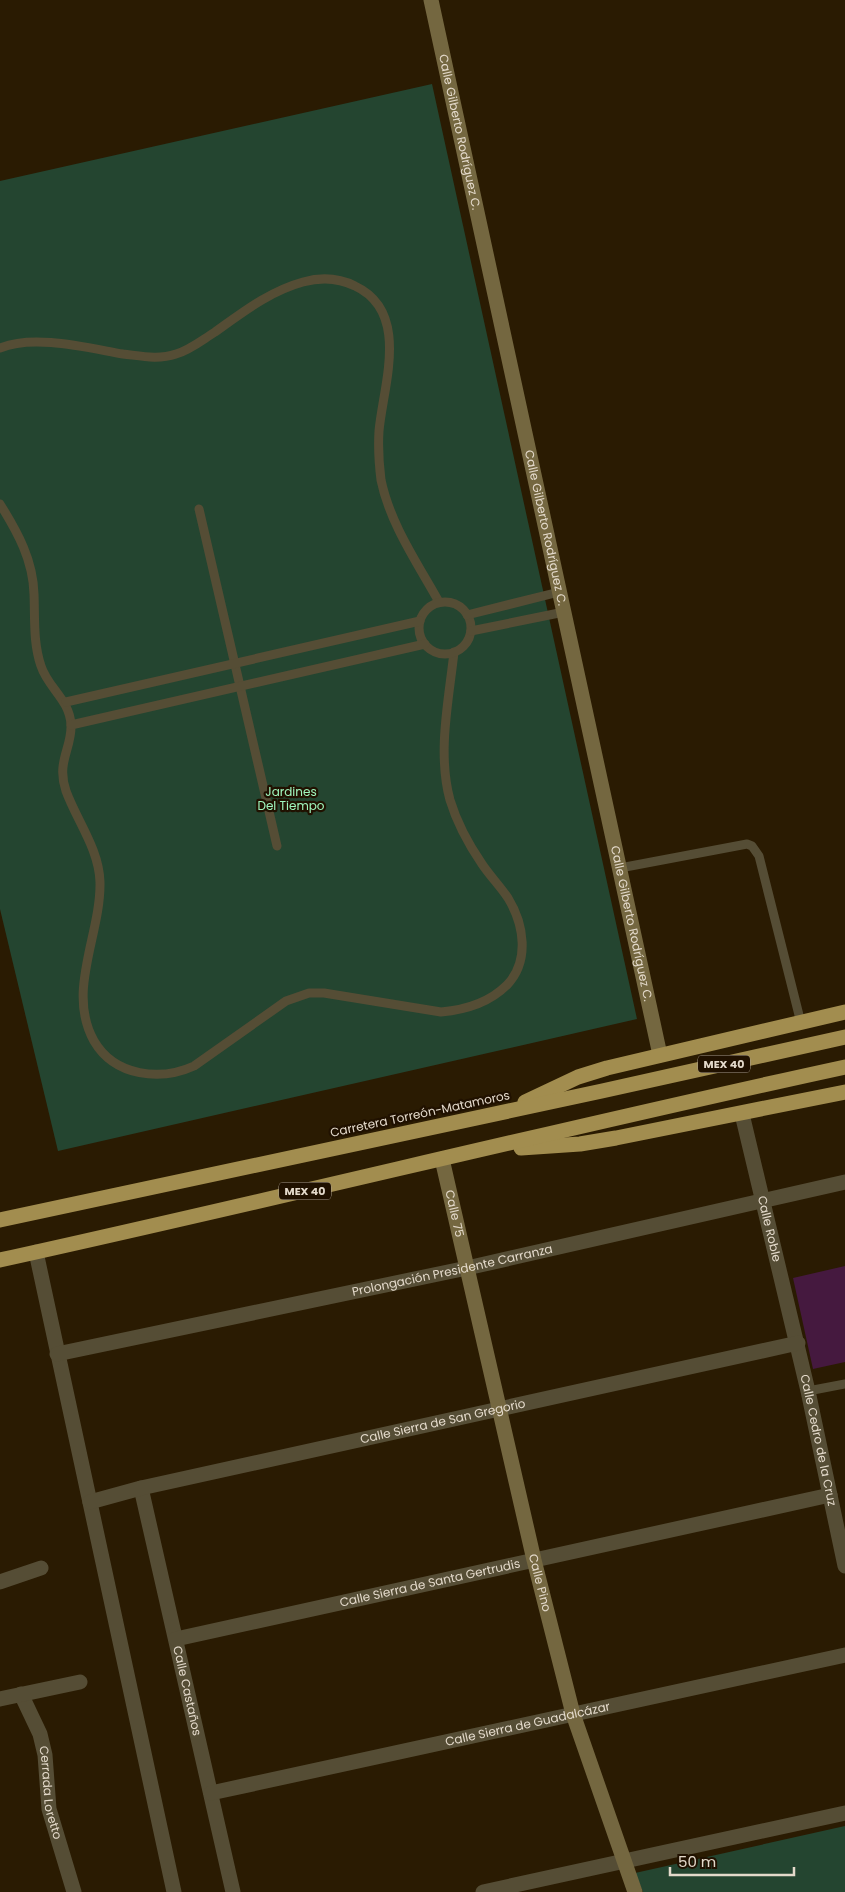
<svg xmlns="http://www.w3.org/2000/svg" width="845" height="1892" viewBox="0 0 845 1892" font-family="Poppins,sans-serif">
<rect width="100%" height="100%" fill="#2a1b02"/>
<g fill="#244530">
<polygon points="432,84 637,1019 58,1151 0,909 0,181"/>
<polygon points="845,1826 845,1892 643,1892 635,1873"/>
</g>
<polygon fill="#45193f" points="845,1266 845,1362 813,1369 793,1278"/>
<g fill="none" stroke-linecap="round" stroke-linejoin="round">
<g stroke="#554d35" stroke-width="9">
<path d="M0 348C34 334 88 348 123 354 141 356 158 360 176 354 190 350 202 340 215 332 243 312 270 291 303 282 321 277 339 278 355 286 411 312 383 386 379 431 378 447 379 464 381 480 390 524 418 564 439 602"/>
<path d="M0 504C18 533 33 560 34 594 35 618 33 643 41 666 48 688 70 700 71 725 72 748 56 762 66 791 77 821 99 849 100 882 101 935 66 991 94 1041 115 1077 161 1081 194 1066L286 1001 309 993H324L441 1012C465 1010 489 1003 507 985 530 961 524 924 508 898 500 886 490 876 482 864 469 845 457 823 450 800 437 753 449 699 454 652"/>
<polyline points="199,509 277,846"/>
<circle cx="445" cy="628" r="26"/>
<polyline points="467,615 559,592"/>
<polyline points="471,631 564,612"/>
<polyline points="66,702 420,621"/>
<polyline points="71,725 425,644"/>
<polyline points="620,868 747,844 752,846 759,856 801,1023"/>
<polyline points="808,1391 845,1384"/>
</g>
<g stroke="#554d35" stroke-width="15">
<path id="s1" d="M742 1114 808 1391 845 1566"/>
<polyline points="36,1252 174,1892"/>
<path id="s2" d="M57 1354 467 1268 845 1182"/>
<path id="s3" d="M141 1488 233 1892"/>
<path id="s4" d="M90 1502 141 1488 798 1343"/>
<polyline points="0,1582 41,1568"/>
<path id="s5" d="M176 1639 830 1495"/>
<path id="s6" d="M21 1694 40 1734 45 1755 49 1809 74 1892"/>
<polyline points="0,1699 80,1682"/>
<path id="s7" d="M211 1793 845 1655"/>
<polyline points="483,1892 845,1813"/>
</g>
<g stroke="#746740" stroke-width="15">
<path id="s8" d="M431 0 660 1055"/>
<path id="s9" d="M442 1159 534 1560 573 1714 635 1892"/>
</g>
<g stroke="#a28d4f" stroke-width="15">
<polyline points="525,1102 578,1077 607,1068 845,1012"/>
<polyline points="521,1148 580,1144 616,1138 845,1092"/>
<polyline points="0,1220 602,1091 845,1037"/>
<path d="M0 1260C282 1198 563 1128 845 1067"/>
</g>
</g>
<g text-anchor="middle" stroke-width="4.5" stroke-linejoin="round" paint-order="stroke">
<g fill="#201100" stroke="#a99e8e" stroke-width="1">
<rect x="698" y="1055.5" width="52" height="17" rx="4"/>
<rect x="279" y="1182.5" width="52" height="17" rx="4"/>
</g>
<g font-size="11" font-weight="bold" fill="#e4dacb">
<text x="724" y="1068">MEX 40</text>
<text x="305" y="1195">MEX 40</text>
</g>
<g font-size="12" fill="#e4dacb" stroke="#201100">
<text dy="4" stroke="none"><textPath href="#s8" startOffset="135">Calle Gilberto Rodríguez C.</textPath></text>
<text dy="4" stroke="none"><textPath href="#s8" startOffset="540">Calle Gilberto Rodríguez C.</textPath></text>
<text dy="4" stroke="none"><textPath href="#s8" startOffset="945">Calle Gilberto Rodríguez C.</textPath></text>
<text transform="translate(420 1114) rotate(-12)" y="4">Carretera Torreón-Matamoros</text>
<text dy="4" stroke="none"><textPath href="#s9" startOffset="56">Calle 75</textPath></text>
<text dy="4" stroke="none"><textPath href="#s1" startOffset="118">Calle Roble</textPath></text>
<text dy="4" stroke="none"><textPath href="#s2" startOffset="404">Prolongación Presidente Carranza</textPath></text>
<text dy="4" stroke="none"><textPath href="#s4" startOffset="362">Calle Sierra de San Gregorio</textPath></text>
<text dy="4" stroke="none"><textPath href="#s1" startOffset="335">Calle Cedro de la Cruz</textPath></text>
<text dy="4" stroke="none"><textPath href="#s5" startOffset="260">Calle Sierra de Santa Gertrudis</textPath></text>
<text dy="4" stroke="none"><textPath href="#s9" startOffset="435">Calle Pino</textPath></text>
<text dy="4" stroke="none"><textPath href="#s3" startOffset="208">Calle Castaños</textPath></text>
<text dy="4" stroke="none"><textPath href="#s7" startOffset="324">Calle Sierra de Guadalcázar</textPath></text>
<text dy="4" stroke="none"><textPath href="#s6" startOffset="104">Cerrada Loretto</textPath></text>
</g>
<g font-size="12" fill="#9ff6bd" stroke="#201100">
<text x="291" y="796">Jardines<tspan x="291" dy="14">Del Tiempo</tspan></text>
</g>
</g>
<path d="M670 1867v8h124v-8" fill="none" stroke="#e4dacb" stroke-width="2.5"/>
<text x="678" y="1867" font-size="15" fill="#e4dacb" stroke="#201100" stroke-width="4" paint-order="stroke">50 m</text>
</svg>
